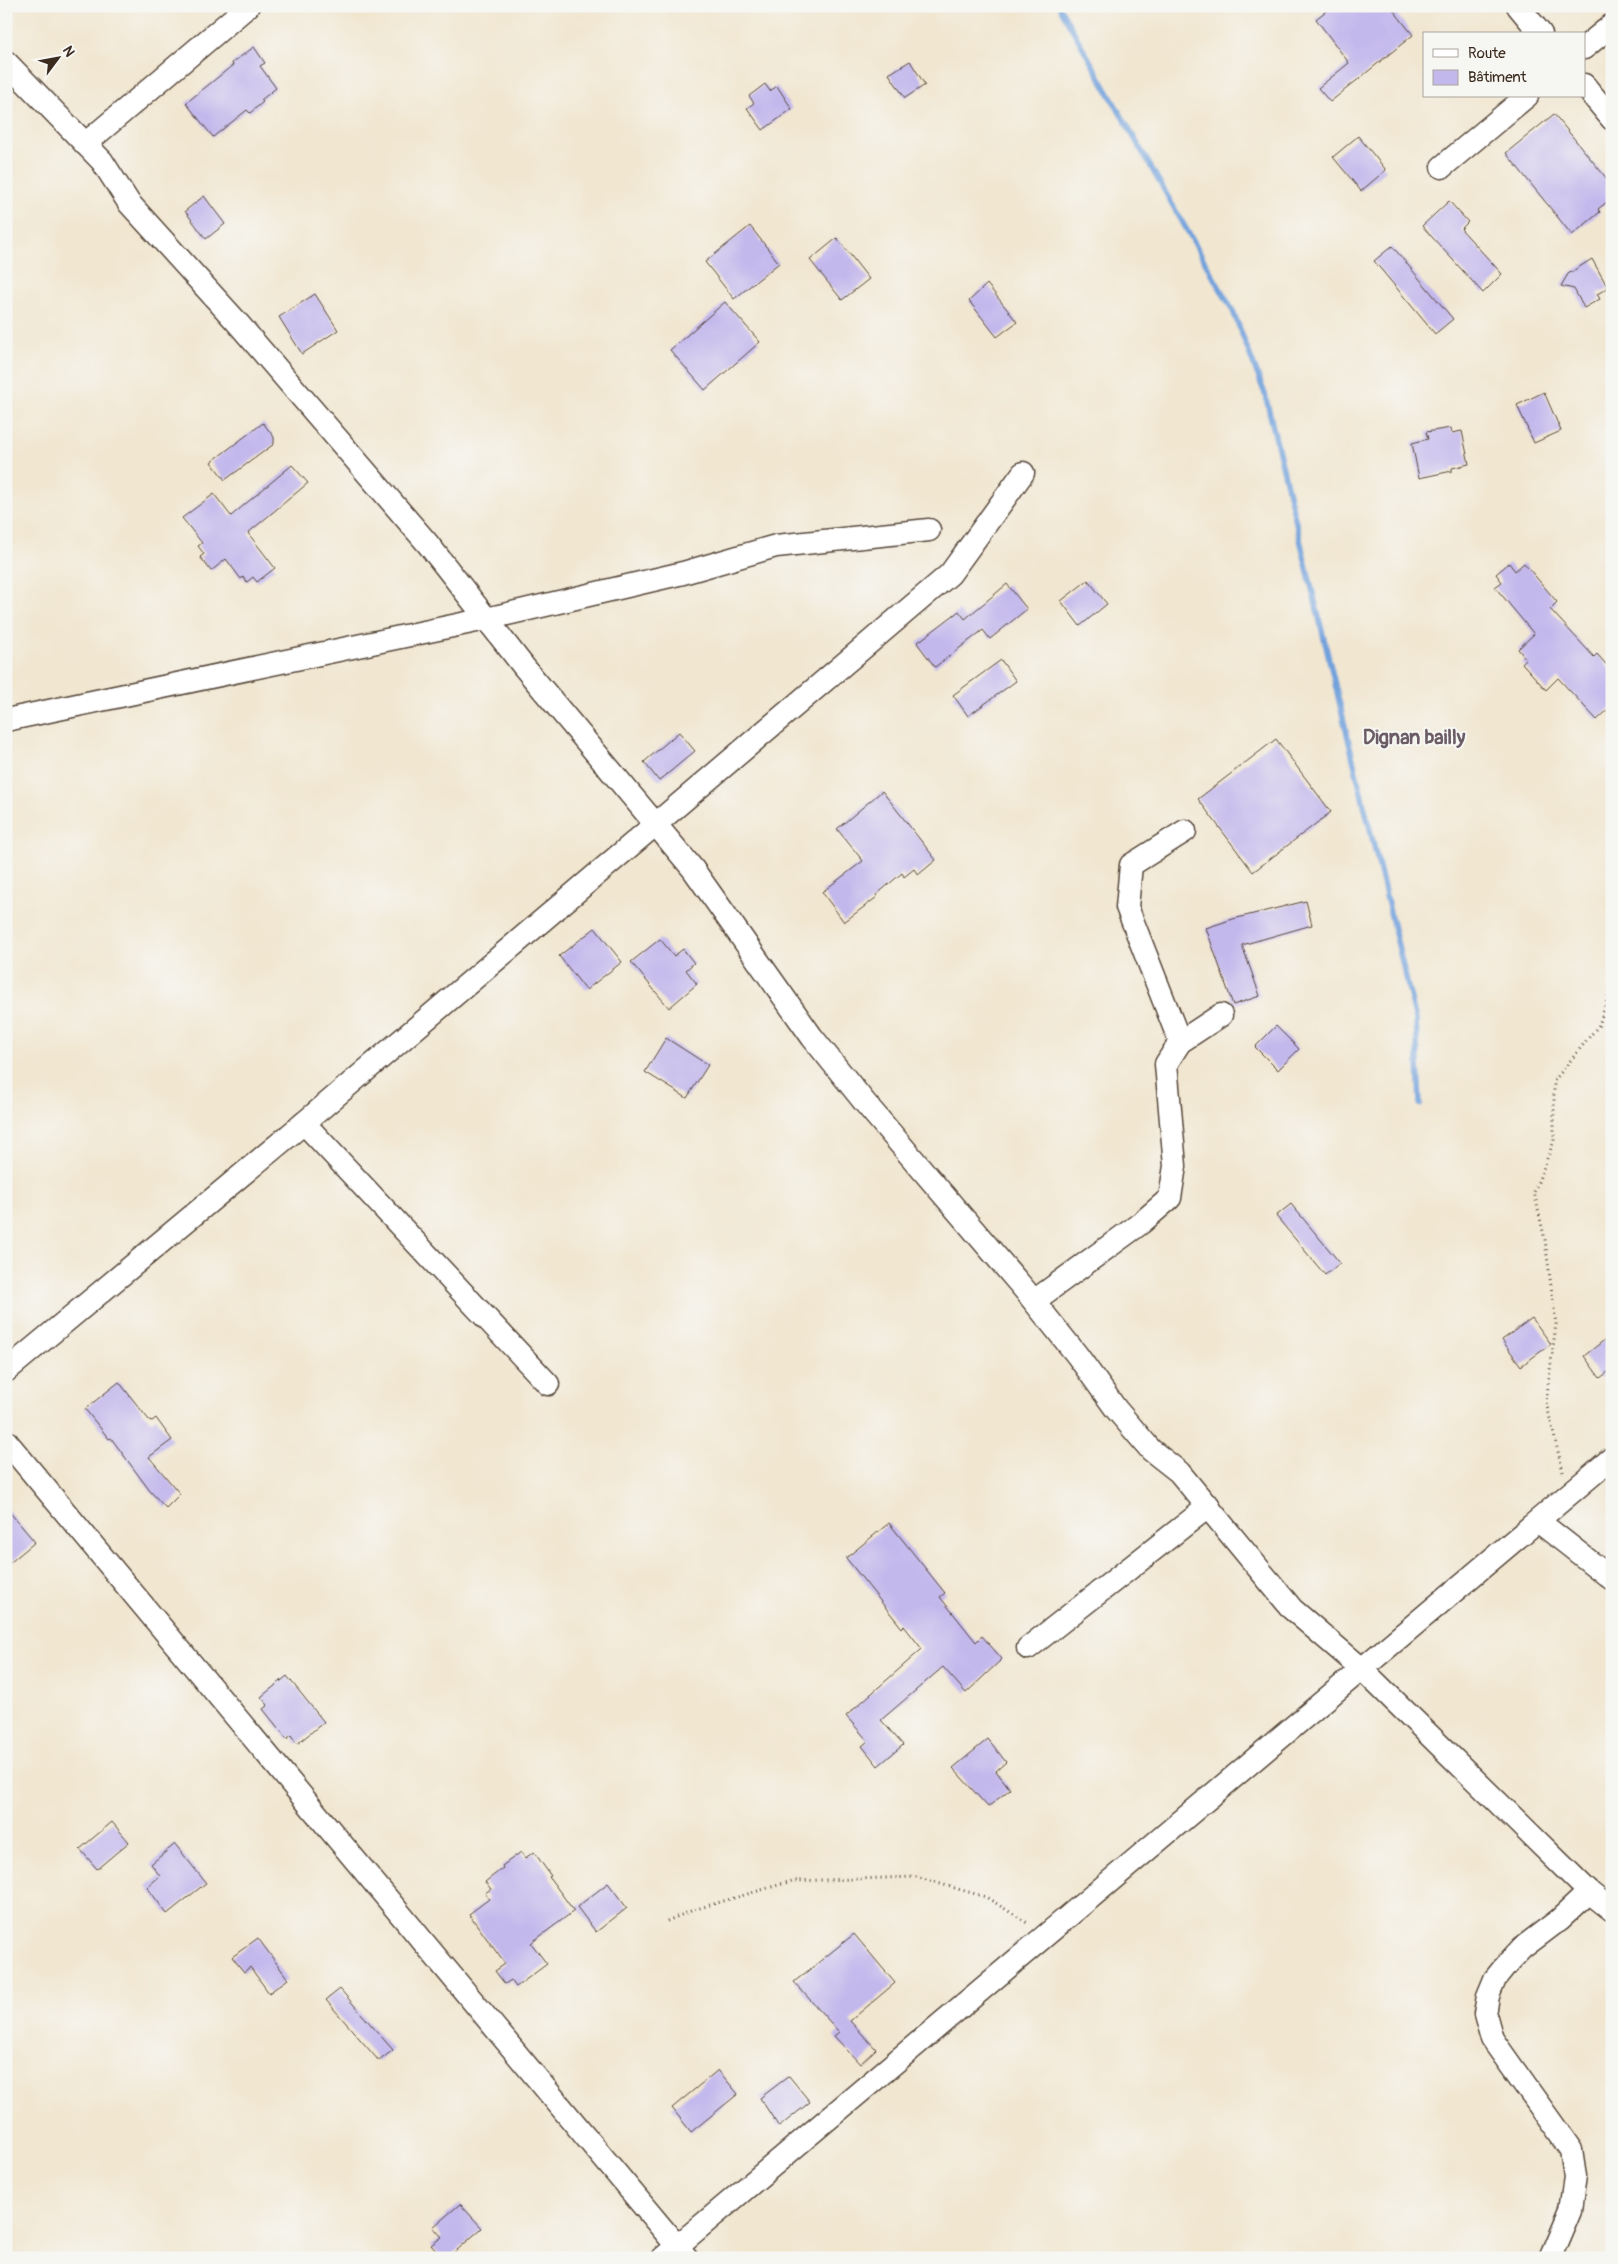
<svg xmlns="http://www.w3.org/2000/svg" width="1618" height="2264" viewBox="0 0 1618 2264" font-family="Pangolin,sans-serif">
<rect width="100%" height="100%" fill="#f6f6f2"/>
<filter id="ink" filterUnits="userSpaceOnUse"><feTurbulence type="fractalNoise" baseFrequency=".02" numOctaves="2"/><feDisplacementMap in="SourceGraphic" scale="10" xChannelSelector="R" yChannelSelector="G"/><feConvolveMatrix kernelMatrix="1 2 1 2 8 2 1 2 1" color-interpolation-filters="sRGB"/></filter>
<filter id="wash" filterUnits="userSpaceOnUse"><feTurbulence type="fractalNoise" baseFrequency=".0096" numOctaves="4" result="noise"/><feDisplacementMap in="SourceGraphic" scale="20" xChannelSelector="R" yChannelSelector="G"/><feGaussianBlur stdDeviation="1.12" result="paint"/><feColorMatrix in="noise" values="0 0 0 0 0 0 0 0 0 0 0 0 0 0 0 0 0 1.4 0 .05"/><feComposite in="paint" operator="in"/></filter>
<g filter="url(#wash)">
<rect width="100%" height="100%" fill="#f1e6d0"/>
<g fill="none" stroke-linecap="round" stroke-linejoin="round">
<polyline stroke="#72a2dc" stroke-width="5.5" points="1059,6 1233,311 1265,394 1416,1020 1420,1104"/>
</g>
<g id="blocks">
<g fill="#c3b8ec">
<polygon points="1332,6 1390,6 1413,35 1330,102 1318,88 1349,63 1316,19"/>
<polygon points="254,47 265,63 260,66 276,88 261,100 263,102 250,113 247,110 213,137 186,103 233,65 232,63"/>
<polygon points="910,61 925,85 905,98 889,74"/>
<polygon points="765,84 770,91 777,86 792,109 763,130 747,108 754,103 749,96"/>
<polygon points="1554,114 1612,185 1612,198 1598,209 1600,212 1572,235 1506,153"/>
<polygon points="1358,136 1386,170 1361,191 1333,157"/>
<polygon points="204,196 225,224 206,239 185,211"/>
<polygon points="1449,201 1468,222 1461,229 1502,274 1483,293 1422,226"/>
<polygon points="750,226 779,263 734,299 705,262"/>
<polygon points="837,238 869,279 842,300 810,260"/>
<polygon points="1392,246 1453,319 1435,334 1374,261"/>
<polygon points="1592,259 1608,288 1597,294 1600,299 1584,308 1574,289 1561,286 1568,274"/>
<polygon points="987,284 1017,322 997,337 969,301"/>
<polygon points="315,294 338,330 302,354 279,317"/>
<polygon points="725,302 760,342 705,390 670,350"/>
<polygon points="1544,392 1561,431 1534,443 1517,405"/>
<polygon points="263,423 274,437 274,444 225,480 211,462"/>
<polygon points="1451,428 1452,433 1462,431 1469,464 1452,468 1452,471 1419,478 1412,443 1428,439 1426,432"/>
<polygon points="292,465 308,483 248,533 275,568 257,582 253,577 247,582 243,577 241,579 226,559 211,571 200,557 204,554 198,546 202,543 182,518 214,494 231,516"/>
<polygon points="1509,563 1515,571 1524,563 1557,602 1550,609 1594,657 1597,654 1612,671 1612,706 1597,720 1558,678 1546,690 1522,663 1526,659 1518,649 1534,634 1495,587 1502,582 1496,574"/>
<polygon points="1088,580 1107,604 1080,626 1061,601"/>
<polygon points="1007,584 1027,609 990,639 983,630 935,667 917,643 959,611 965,619"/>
<polygon points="1001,660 1016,681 968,716 953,695"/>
<polygon points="679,732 695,751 659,781 644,762"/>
<polygon points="1276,739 1331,812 1253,872 1198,799"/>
<polygon points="882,791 936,860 918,875 914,869 904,877 902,873 876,895 877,897 844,922 822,892 863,861 837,829"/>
<polygon points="1306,901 1312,925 1242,945 1260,996 1233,1005 1206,928 1233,919"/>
<polygon points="595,928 622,962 586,990 559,956"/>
<polygon points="660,939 674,956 683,949 694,963 686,970 697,984 669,1008 631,962"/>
<polygon points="1276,1026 1299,1049 1278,1070 1255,1047"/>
<polygon points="666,1038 708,1065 687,1098 645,1072"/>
<polygon points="1291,1204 1340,1263 1325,1275 1276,1216"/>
<polygon points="1532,1318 1551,1344 1521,1366 1502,1340"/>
<polygon points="1612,1334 1612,1369 1600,1378 1584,1356"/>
<polygon points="119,1382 149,1420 152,1421 156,1418 172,1440 149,1457 180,1494 166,1508 150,1491 111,1438 109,1439 85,1409"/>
<polygon points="6,1508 35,1542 6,1566"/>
<polygon points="889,1523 945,1593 940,1597 976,1642 982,1636 1002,1659 966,1693 943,1667 881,1720 903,1745 878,1766 862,1746 868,1741 846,1716 922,1649 904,1626 902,1628 846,1558"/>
<polygon points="287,1676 324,1722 297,1744 291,1735 287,1739 263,1709 268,1705 261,1697"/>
<polygon points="988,1739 1006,1762 996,1771 1010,1789 988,1807 953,1768"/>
<polygon points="112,1822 129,1842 97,1869 80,1849"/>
<polygon points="175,1844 206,1883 167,1914 147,1887 160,1876 151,1864"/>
<polygon points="521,1852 525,1858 534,1852 551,1876 549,1877 574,1911 531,1943 547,1964 516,1987 511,1980 505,1984 495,1971 505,1964 469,1914 489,1899 485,1893 491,1889 485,1882 503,1868 502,1866"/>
<polygon points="608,1883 627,1908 596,1932 577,1907"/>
<polygon points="854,1934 895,1983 850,2021 876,2049 860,2064 834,2036 839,2032 794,1982"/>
<polygon points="258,1938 288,1979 269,1993 250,1967 244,1972 232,1957"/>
<polygon points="340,1989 393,2050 379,2061 326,2000"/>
<polygon points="718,2070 738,2094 691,2132 672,2108"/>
<polygon points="789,2076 810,2102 779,2127 760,2098"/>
<polygon points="460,2204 482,2228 448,2258 442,2258 431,2245 442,2237 433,2227"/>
</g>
</g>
</g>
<g filter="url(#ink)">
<use href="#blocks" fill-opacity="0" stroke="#564639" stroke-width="1"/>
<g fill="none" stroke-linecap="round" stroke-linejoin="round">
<g stroke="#564639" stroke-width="25">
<g id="street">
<polyline points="1518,6 1541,34"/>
<polyline points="1584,48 1612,25"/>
<polyline points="6,62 102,161 129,203 236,321 428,544 524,667 693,869 812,1037 866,1104 1024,1289 1077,1355 1116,1409 1151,1450 1179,1472 1292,1609 1362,1669 1589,1892 1612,1910"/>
<polyline points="1584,85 1612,119"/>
<polyline points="85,144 248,6"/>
<polyline points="1442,167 1527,96"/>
<polyline points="6,720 486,619 683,573 776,546 929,530"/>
<polyline points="1180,1042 1127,907 1131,865 1185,831"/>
<polyline points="304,1123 548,1384"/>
<polyline points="1034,1301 1141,1223 1170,1198 1175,1166 1166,1064 1180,1042 1221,1015"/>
<polyline points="6,1371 304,1123 950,574 1023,473"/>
<polyline points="6,1441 686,2257"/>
<polyline points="1538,1521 1612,1579"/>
<polyline points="1028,1648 1209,1506"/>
<polyline points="663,2258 1612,1458"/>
<polyline points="1550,2258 1570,2211 1575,2177 1571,2150 1492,2039 1485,2014 1488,1996 1495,1979 1508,1963 1522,1948 1559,1920 1589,1892"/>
</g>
</g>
<g stroke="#564639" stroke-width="3" stroke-dasharray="1 4" stroke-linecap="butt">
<polyline points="1563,1472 1546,1402 1556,1324 1545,1240 1534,1192 1554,1141 1554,1081 1599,1025 1612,985"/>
<polyline points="667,1921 693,1910 792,1881 916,1877 986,1897 1029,1924"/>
</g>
<use href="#street" stroke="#fff" stroke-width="22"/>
</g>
</g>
<g text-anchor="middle" stroke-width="4" stroke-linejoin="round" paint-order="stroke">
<g font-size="20" font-weight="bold" fill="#6b5c66" stroke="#f6f6f2">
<text x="1414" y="744">Dignan bailly</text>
</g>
</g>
<rect width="1618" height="2264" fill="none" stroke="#f6f6f2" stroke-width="25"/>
<rect x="1423" y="32" width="162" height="65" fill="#f6f6f2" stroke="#aba49d"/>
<rect x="1433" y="49" width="25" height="8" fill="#ffffff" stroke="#aba49d"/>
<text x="1468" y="58" font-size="15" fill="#3b2a1e">Route</text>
<rect x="1433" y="70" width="25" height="15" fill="#c3b8ec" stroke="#aba49d"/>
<text x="1468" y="82" font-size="15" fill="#3b2a1e">Bâtiment</text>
<g transform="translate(58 58) rotate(58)" stroke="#f6f6f2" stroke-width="4" paint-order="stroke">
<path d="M0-4L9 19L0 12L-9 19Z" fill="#3b2a1e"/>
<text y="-8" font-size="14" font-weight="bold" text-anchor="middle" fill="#3b2a1e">N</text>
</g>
</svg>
